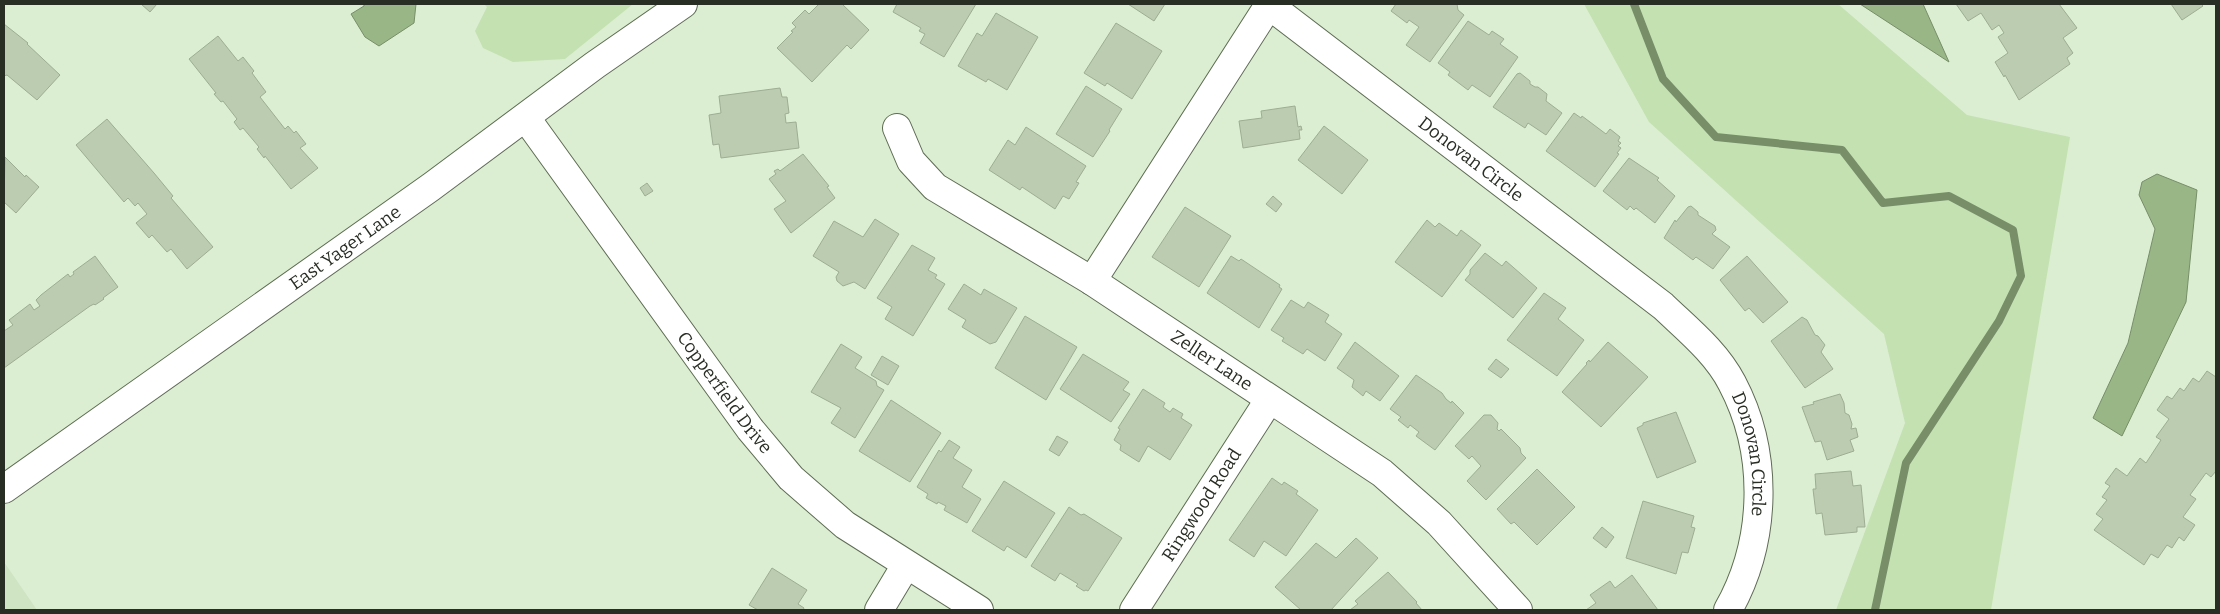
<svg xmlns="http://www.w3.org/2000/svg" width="2220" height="614" viewBox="0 0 2220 614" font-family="Bitter,serif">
<rect width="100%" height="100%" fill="#dceed2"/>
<polygon fill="#cfe4c2" points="4,562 37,610 4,610"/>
<g fill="#c4e1b1">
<polygon points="484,4 633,4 565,59 513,62 483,48 475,31 487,7"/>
<polygon points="1584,4 1838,4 1967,115 2070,137 1991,610 1836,610 1905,423 1884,334 1649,122"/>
</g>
<g fill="#99b786" stroke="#778e69">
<polygon points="364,4 416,4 414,23 379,46 365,37 351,14 364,6"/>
<polygon points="1860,4 1923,4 1949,62"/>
<polygon points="2157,174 2197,190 2186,302 2122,436 2093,418 2128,343 2155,229 2139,195 2142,182"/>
</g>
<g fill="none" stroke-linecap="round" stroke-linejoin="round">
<polyline stroke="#778e69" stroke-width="8" points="1634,4 1663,79 1716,137 1842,150 1883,203 1949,196 2013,230 2021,276 1999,321 1906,463 1875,610"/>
</g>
<g fill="#bcccb1" stroke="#9dad93">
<polygon points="141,4 157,4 150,12"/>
<polygon points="819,4 842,4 869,30 851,49 847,45 812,82 777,48 793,32 791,31 796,27 792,23 805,10 809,14"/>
<polygon points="897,4 976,4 944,57 920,43 925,34 919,31 921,28 893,12"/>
<polygon points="1128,4 1165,4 1154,21"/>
<polygon points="1396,4 1457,4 1458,10 1464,15 1430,62 1406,45 1419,27 1409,20 1407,23 1391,11"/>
<polygon points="1956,4 2059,4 2077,28 2063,38 2073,53 2067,58 2070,64 2019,100 2005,75 2004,77 1995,62 2008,53 1998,37 2004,33 1999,25 1992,30 1981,13 1968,21"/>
<polygon points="2171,4 2201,4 2203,6 2182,20"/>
<polygon points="996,13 1038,37 1007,90 988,79 986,82 958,66 977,33 982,36"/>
<polygon points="1468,21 1489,35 1492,31 1504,39 1500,44 1518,57 1490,97 1472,85 1468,90 1448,75 1450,72 1438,63"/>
<polygon points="1116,23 1162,51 1132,99 1107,83 1105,86 1084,73"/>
<polygon points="4,24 28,43 27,44 60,75 37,100 7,75 4,76"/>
<polygon points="218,36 238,61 243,57 254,71 252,73 266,92 260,97 285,129 288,126 294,133 296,131 306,144 300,148 318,168 291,189 265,156 264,158 257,149 259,147 243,128 240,130 234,122 237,119 223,101 221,102 214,94 216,93 189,59"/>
<polygon points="1520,73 1530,81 1530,84 1535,87 1538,87 1547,94 1546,101 1562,113 1546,135 1528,123 1525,128 1493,107 1517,74"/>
<polygon points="1086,86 1122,109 1109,130 1110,131 1093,157 1056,134"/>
<polygon points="780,88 782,97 787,97 789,113 785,114 786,123 796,122 799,148 721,158 719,144 713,145 709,115 721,113 719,96"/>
<polygon points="1295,106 1298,127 1301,126 1302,130 1299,130 1300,139 1243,148 1239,121 1262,118 1261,111"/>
<polygon points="1574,113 1581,118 1582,116 1606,134 1610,129 1620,137 1618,141 1621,143 1618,146 1621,148 1617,153 1619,154 1595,187 1546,151"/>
<polygon points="107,119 154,173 173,196 171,198 213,247 187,269 171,249 167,252 152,235 149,238 136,223 147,214 138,203 135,206 128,198 124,202 76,145"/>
<polygon points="1324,126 1368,160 1342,194 1298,160"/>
<polygon points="1026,127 1086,166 1076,182 1079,183 1069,199 1063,196 1055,209 1022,187 1020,190 989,170 1008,140 1015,145"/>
<polygon points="803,154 829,186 827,187 835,198 791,233 774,209 786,201 769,179 776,174 774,171 778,169 780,171"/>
<polygon points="5,157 25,177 26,175 39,187 16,213 4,202"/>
<polygon points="1629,158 1659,178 1657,180 1675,196 1655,223 1636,208 1634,210 1630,206 1627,210 1603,191"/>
<polygon points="647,183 653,191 645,196 640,188"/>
<polygon points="1273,196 1282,204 1276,212 1266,204"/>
<polygon points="1691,206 1698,212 1698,215 1715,226 1716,230 1712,234 1730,247 1713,269 1696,257 1693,260 1664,238 1675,220 1676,222 1688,207"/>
<polygon points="1185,207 1231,236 1199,287 1152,257"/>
<polygon points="875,219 899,234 865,289 854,282 843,286 837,281 836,277 839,272 813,256 834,221 863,237"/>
<polygon points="1427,220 1435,227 1439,223 1457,236 1461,230 1481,245 1442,297 1395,262"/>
<polygon points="912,245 935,258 928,270 937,275 935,278 945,284 913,336 885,319 892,307 877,298"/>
<polygon points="1485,253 1502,266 1506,261 1537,288 1513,318 1465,280 1470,274 1470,270"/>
<polygon points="95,256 118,287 103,298 104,299 95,305 94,304 90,306 4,368 4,331 13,325 9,320 30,304 34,310 40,306 36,300 41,295 68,274 70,277 74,274 73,272"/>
<polygon points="1231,256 1239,261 1241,259 1280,285 1279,287 1282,289 1259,328 1207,293"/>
<polygon points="1747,256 1788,302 1763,323 1749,308 1745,311 1720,280"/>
<polygon points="964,284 981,295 984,289 1017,308 996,342 990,344 962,327 966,320 948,309"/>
<polygon points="1544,293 1566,308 1558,319 1584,340 1557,376 1507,340"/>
<polygon points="1291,300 1304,308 1308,302 1329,315 1325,322 1342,334 1325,361 1307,349 1303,354 1282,341 1284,338 1271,330"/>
<polygon points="1025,316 1077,347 1046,400 995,368"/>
<polygon points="1802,317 1807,320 1815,335 1818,336 1825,345 1821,352 1833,369 1805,388 1771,341"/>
<polygon points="1355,342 1399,376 1380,401 1366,391 1363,396 1352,387 1354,380 1337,368"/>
<polygon points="1608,342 1648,377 1601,427 1562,392 1587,364 1586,363 1589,360 1590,362"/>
<polygon points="841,344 862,357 855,368 876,381 877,386 884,390 855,438 831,423 841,408 811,392"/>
<polygon points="1083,354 1129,382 1123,390 1130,394 1111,422 1060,389"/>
<polygon points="882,356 899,366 888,385 871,375"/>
<polygon points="1496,359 1509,369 1501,378 1488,369"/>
<polygon points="2207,371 2216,377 2216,471 2211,477 2206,473 2190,495 2196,499 2183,517 2195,525 2184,541 2179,537 2172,548 2167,545 2158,558 2151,554 2144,565 2094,530 2103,519 2096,514 2107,500 2102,497 2110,486 2105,483 2116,468 2127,476 2140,458 2146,463 2161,440 2156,437 2169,419 2157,410 2167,396 2172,399 2180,388 2184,391 2193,378 2199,382"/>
<polygon points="1416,375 1442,393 1446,399 1451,403 1452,401 1464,413 1435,450 1416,436 1419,432 1410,425 1408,428 1398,420 1401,417 1390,409"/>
<polygon points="1143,389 1165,403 1163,407 1170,412 1173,408 1183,414 1181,418 1192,425 1170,460 1148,446 1139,462 1120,450 1121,445 1114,440 1120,429 1118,428"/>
<polygon points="1840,394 1844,403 1845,413 1849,415 1852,424 1851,429 1856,428 1858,437 1850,440 1854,451 1827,460 1821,441 1815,442 1802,407 1814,404 1813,402"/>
<polygon points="891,400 941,433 910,482 859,451"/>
<polygon points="1676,412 1696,462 1657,478 1637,428 1643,425 1643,423"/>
<polygon points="1484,415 1491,415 1498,423 1497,429 1499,431 1501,429 1520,448 1521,453 1526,458 1486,500 1467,481 1481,466 1472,456 1469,459 1455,446"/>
<polygon points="1057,436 1068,442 1059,456 1049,450"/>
<polygon points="949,440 960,447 953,458 972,470 962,487 981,499 967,523 944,510 946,506 938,502 937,504 926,498 928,494 917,487 939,450 941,452"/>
<polygon points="1537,469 1575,507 1537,545 1514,522 1511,524 1497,509"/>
<polygon points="1851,471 1853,486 1861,485 1865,527 1857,527 1857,532 1825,535 1822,513 1816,514 1813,489 1816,489 1815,474"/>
<polygon points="1272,478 1282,485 1284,482 1298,491 1296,494 1318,510 1286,556 1264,541 1254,557 1229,540"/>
<polygon points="1004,481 1055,513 1026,558 1007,546 1004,551 972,531"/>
<polygon points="1643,501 1694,516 1691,527 1695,528 1688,553 1682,552 1676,574 1626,558"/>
<polygon points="1069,507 1081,515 1084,514 1122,538 1088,591 1086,590 1084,591 1076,586 1078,584 1060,573 1055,581 1031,566"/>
<polygon points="1602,527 1614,537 1606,548 1593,538"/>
<polygon points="1356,538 1378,558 1331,610 1301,610 1275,587 1316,543 1336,558"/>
<polygon points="772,568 807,590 798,604 804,608 803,610 758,610 749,605"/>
<polygon points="1388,572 1417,602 1416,603 1422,610 1350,610 1358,604 1355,601"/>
<polygon points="1632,575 1658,610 1586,610 1596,603 1590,595 1610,581 1615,588"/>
</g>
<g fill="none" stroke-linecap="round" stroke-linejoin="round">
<g stroke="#5e6c54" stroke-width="30">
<g id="minor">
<path id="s1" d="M526 118 750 429 791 478 845 525 979 610"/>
<path id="s2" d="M897 128 911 161 935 187 1092 281 1382 473 1439 523 1518 610"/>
<path id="s3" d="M1092 281 1269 5 1663 306C1687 329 1716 352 1732 383 1769 453 1767 541 1728 610"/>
<path id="s4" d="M4 489 431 187 595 65 683 4"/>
<polyline points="879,610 906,565"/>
<path id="s5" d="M1134 610 1269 400"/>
</g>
</g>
<use href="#minor" stroke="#fff" stroke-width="28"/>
</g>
<g text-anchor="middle" stroke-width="5" stroke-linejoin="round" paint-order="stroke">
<g font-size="18" fill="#282e24" stroke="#dceed2">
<text dy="6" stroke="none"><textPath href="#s3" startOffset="582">Donovan Circle</textPath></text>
<text dy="6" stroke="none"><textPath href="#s4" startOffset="418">East Yager Lane</textPath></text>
<text dy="6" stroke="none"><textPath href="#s2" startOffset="398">Zeller Lane</textPath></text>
<text dy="6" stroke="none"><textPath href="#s1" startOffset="339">Copperfield Drive</textPath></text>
<text dy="6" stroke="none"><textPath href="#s3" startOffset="1002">Donovan Circle</textPath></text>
<text dy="6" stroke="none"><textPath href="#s5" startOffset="125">Ringwood Road</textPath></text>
</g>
</g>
<rect width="2220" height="614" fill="none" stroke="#282e24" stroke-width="10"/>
</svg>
